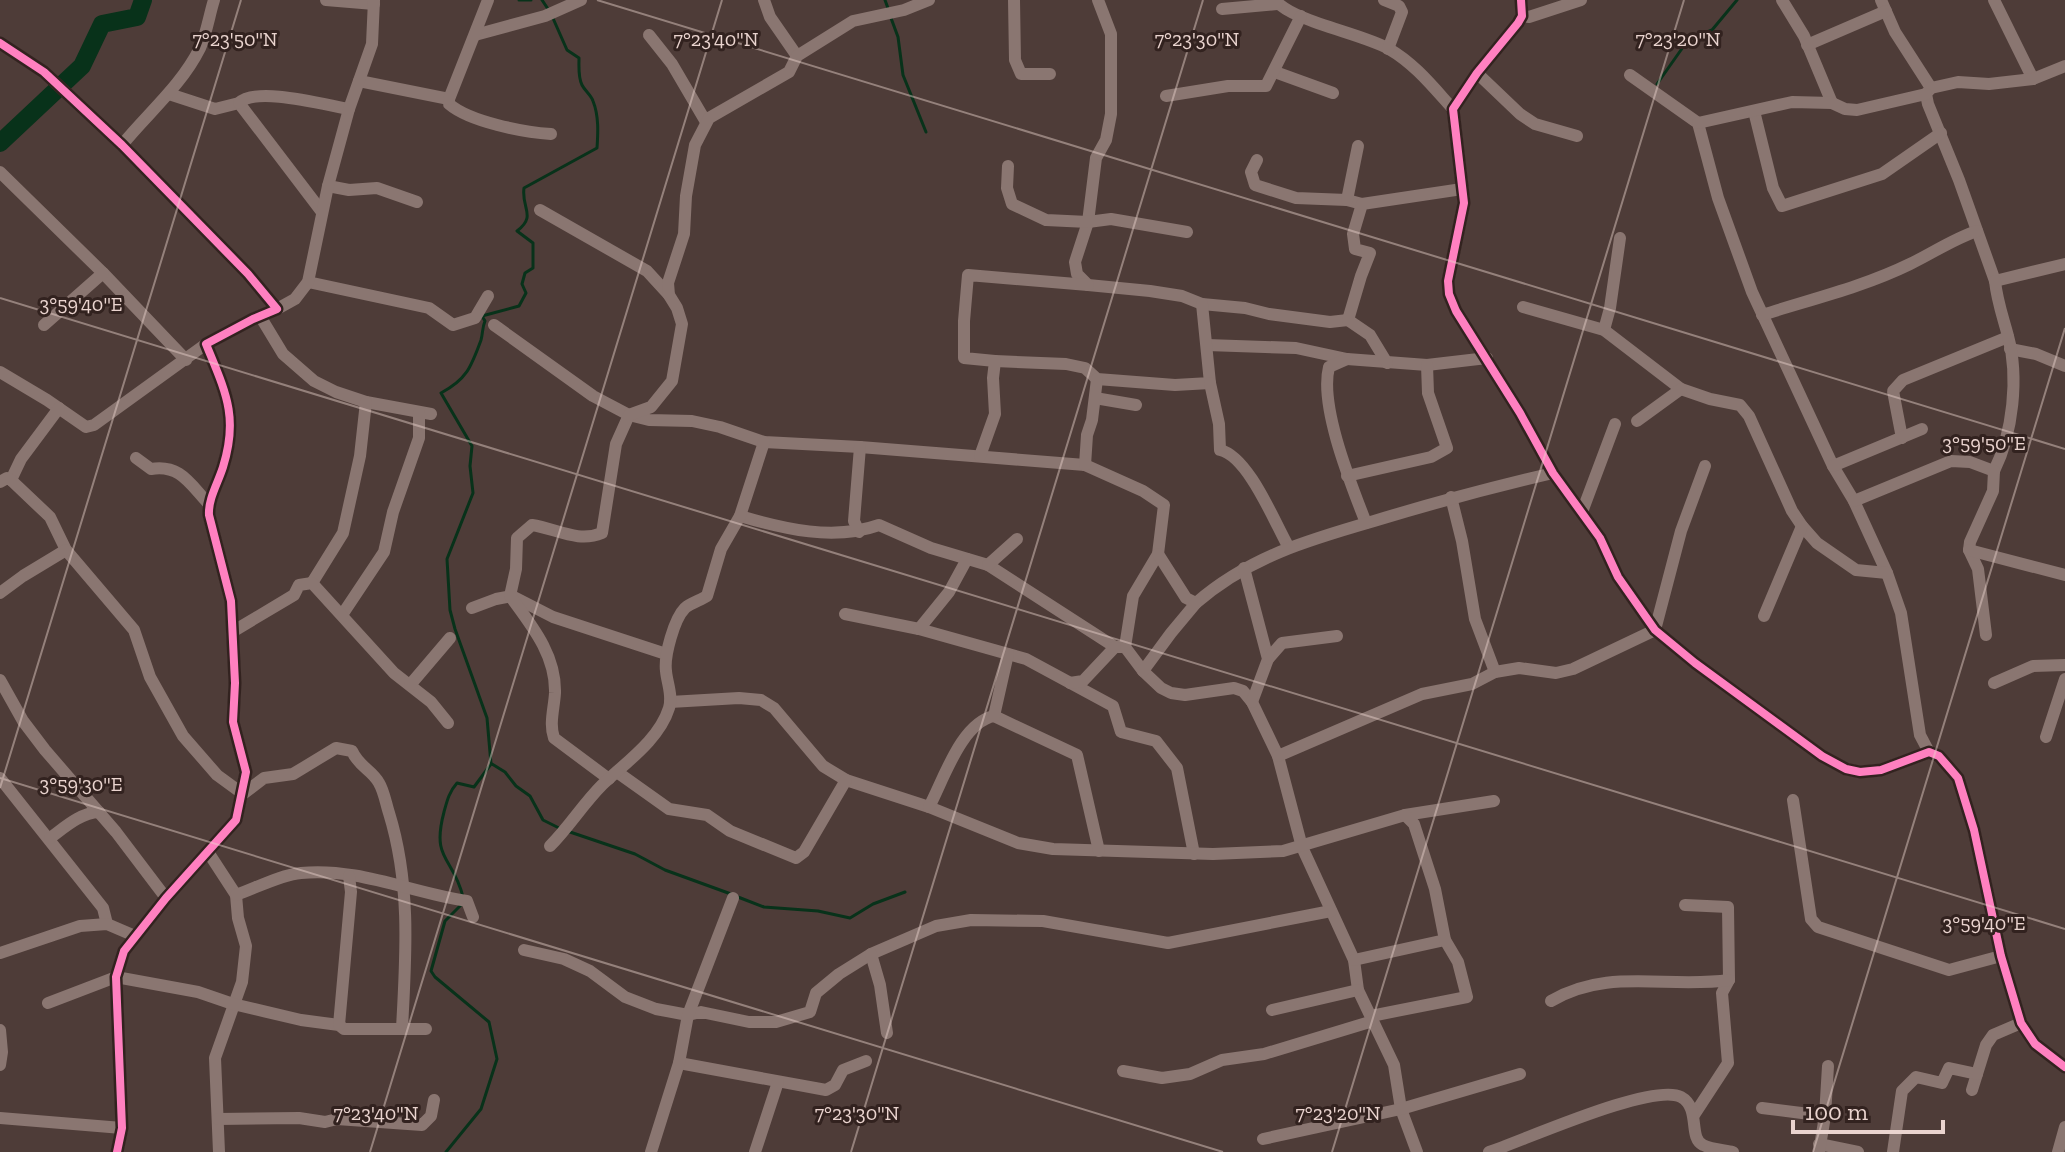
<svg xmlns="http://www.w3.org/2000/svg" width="2065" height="1152" viewBox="0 0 2065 1152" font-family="'Zilla Slab',serif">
<rect width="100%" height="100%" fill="#4e3c38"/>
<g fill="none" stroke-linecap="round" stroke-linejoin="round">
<g stroke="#08321a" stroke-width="3">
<polyline points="519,0 531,0"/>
<polyline points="542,0 548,9"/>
<polyline points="885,0 889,11"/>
<polyline points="891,18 898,37 903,75 926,132"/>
<polyline points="1657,84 1688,40 1712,30 1737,0"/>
<polyline points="492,764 505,772 516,786 530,796 543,820 559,828"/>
<polyline points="570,832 635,854 665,870 731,894"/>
<path d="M463 897C453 856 431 861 444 812 447 801 449 792 457 783L474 787 491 764 487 718 455 629 450 610 447 559 473 493 470 466 472 446 441 393C467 379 471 367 481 340 483 333 482 328 485 321L482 316 519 306 526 293 522 284 525 273 533 268V243L517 231C537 216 521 208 524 188L597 148C598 133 599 116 593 101 591 95 585 91 582 85 578 77 579 67 579 58L567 50 552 16"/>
<polyline points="738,897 764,907 818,911 850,918 873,904 905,892"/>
<polyline points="446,1152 481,1109 497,1059 489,1022 435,977 431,971 445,921 462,904"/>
</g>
<polyline stroke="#08321a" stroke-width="18" points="0,143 82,66 102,24 137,17 143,0"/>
<g stroke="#8a7671" stroke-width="12">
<polyline points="326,0 374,4"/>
<polyline points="764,0 770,17 797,56"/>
<polyline points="1014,0 1015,60 1021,74 1050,74"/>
<polyline points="1098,0 1111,34 1111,114 1106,140 1096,158 1088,222 1075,262 1077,274 1088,285 1150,291 1182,296 1202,304 1245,308 1269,314 1330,322 1348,320"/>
<path d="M1275 0C1293 22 1361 33 1389 49 1415 64 1433 87 1453 109"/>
<polyline points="1384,0 1399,6 1402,12 1388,49"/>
<polyline points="1521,0 1522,16 1518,23 1477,73 1453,109 1464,203 1448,281 1449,294 1456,311 1520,413 1553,473 1600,538 1618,577 1655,630 1695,663 1822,756 1846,769 1860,772 1881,770 1929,752 1939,756 1958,778 1974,830 2001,956 2021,1023 2035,1044 2065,1067"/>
<polyline points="1782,0 1804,36 1832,103"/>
<polyline points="1881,0 1895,32 1931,88 1926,94 1928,104 1959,180 1995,281 2065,264"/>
<polyline points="1994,0 2033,79"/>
<polyline points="1222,9 1277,4"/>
<polyline points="1522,16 1529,17 1581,0"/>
<polyline points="475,35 545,16 581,0"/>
<polyline points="649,35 672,64 706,122"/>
<path d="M0 43 44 72 122 145 248 274 277 309 253 319 206 344C225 391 239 416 223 467 218 483 208 499 209 515L231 601 235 683 233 722 246 772 236 820 166 898 124 951 116 977 122 1128 117 1152"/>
<polyline points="1807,45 1886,11"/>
<polyline points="1275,72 1333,93"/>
<polyline points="1477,73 1520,114 1535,124 1577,136"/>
<polyline points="1630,75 1698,123 1718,198 1752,292 1833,466 1854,501 1887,573 1901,613 1920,735 1929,752"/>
<path d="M359 81 449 99V104C470 122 523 132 551 134"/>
<polyline points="1931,88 1958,82 1989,84 2033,79 2065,66"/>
<polyline points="169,94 215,109 239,103 322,212"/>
<polyline points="1166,96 1228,86 1266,86 1301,16"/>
<polyline points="449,99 488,0"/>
<path d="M239 103C256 86 325 105 349 109"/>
<polyline points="1754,111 1773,188 1782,206 1882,174 1941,133"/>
<polyline points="1698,123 1792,102 1832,103 1845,109 1857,110 1926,94"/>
<path d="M122 145C148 113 181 86 200 48 207 32 209 16 214 0"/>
<polyline points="1257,160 1251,172 1255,185 1296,198 1347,200 1362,204"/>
<polyline points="1008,166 1007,188 1012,204 1046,220 1088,222 1111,219 1187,232"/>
<polyline points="0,172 103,273 186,360"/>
<polyline points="328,186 349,190 377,188 417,202"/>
<polyline points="1347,200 1358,146"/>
<polyline points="540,210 647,271 669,295"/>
<polyline points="308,282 429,308 453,325 475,318 488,296"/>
<polyline points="1523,307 1604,330 1681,389 1710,399 1740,405 1749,416 1792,511 1802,526 1817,543 1856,570 1887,573"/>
<polyline points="277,309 295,299 308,282 328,186 349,109 372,44 374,0"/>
<path d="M1762 315C1812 299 1863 287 1910 264 1933 253 1953 239 1977 231"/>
<polyline points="260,316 283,354 314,381 336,392 366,402 431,414"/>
<polyline points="44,325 103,273"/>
<polyline points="494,325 593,396 629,415 649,420 692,421 720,427 764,442 860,447 1085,465 1143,491 1164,505 1158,554 1133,596 1125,647"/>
<polyline points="1604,330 1610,308 1620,238"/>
<polyline points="1207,345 1296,348 1347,359 1427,365 1487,358"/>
<polyline points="2010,349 2036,354 2065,366"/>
<path d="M1347 359 1329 367C1319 406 1351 484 1366 523"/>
<polyline points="995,361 1066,364 1085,368 1097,379 1175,385 1210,383 1202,304"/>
<polyline points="1387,363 1370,335 1348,320 1361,276 1370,253 1355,249 1353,234 1362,204 1462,189"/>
<polyline points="0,372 47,400 86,427 94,425 206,344"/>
<path d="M1210 383 1219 424 1220 450C1248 456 1274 521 1288 546"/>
<polyline points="1095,398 1136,405"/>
<polyline points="1637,421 1681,389"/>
<polyline points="1902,438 1893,391 1903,380 2008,337"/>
<polyline points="980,456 995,414 993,378 995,361 964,358 964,321 968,275 1088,285"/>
<path d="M136 458 151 469C180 464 190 484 208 503"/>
<polyline points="1085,465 1087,435 1092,420 1097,379"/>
<polyline points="1833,466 1922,429"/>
<path d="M1994 471C2013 433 2019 377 2008 336 2003 317 1997 301 1995 281"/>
<polyline points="1347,476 1431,457 1447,448 1428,393 1427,365"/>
<polyline points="11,480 21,459 59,408"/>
<path d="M0 482 7 478 11 480 50 517 66 550 134 630 150 677 183 736 217 775 243 794 264 778 293 774 336 748 352 751C359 767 372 770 379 783 384 791 386 804 389 813 411 884 406 955 402 1028"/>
<polyline points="1451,497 1462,541 1475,619 1495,672"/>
<polyline points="1854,501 1951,461 1970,462 1994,471 1993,491 1970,542 1969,550 1978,569 1986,635"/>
<polyline points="1582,512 1615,424"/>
<path d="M740 516C784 529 834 541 879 525L931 548 988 565 1115 647H1125L1143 671 1161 688 1171 693 1185 695 1234 688 1243 691 1252 702 1278 756 1302 847 1354 960 1358 990 1394 1065 1401 1109 1417 1152"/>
<polyline points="859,532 854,521 860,447"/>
<polyline points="1969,550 2065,575"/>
<path d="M1158 554 1186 598 1196 603C1249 557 1308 540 1374 521 1433 503 1493 487 1553 473"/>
<polyline points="988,565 1017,539"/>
<polyline points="1244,568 1268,659 1252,702"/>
<polyline points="312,583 343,533 360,456 366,402"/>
<polyline points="0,593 23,576 66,550"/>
<polyline points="472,608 496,599 512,596 553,617 666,654"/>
<polyline points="845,614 919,629 1026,659 1113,706 1121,732 1156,741 1177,768 1194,854"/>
<polyline points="342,615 384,552 393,512 419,438 419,413"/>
<polyline points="1764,616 1802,526"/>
<polyline points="919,629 949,592 967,559"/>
<polyline points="232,632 294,595 299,585 312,583 394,673 431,702 448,723"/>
<polyline points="1268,659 1282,643 1337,636"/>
<polyline points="1143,671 1171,633 1196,603"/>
<polyline points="0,680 23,721 45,750 116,832 166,898"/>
<polyline points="1070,683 1083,681 1115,647"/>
<polyline points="1994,683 2033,666 2065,665"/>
<polyline points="410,685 450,638"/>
<polyline points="670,702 739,698 761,700 774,708 823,766 846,780 929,807 1018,843 1053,849 1213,854 1283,851 1405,815 1494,801"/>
<polyline points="994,716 1077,755 1099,851"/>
<polyline points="2046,737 2065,679"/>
<polyline points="1278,756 1422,694 1472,684 1495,672 1519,668 1556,673 1573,669 1655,630 1681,531 1705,466"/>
<polyline points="617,772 669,809 707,815 730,831 796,858 804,852 846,780"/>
<polyline points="0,778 103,908 107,924"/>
<path d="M609 779 554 738C549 724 554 709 555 693 556 655 532 626 510 596L516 569 517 538 532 525C557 529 578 543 602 533L616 444 629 415 651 407 672 381 682 324 677 308 669 295 668 283 684 234 686 196 695 145 709 118 789 72 797 56 853 21 904 10 929 0"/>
<polyline points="1793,800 1811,919 1818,927 1949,970 2001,956"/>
<path d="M929 807C944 779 961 723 994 716L1008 654"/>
<path d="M50 838C65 827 80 813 99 812"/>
<path d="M550 846C569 827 583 804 602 785 625 763 659 740 669 708 673 696 667 683 666 671 664 656 674 619 685 608 691 603 701 600 707 596L721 549 740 516 764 442"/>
<polyline points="208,852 236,895 238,918 246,946 242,982 215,1058 219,1152"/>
<path d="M236 895C256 888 280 875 301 873 356 867 413 893 467 901L473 917"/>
<polyline points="1685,905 1728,907 1729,980 1722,993 1728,1063 1694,1115"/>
<polyline points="524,950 564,959 590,971 625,997 656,1009 688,1015 701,1012 749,1022 776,1022 810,1012 816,993 839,974 871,954 936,926 971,920 1043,921 1168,943 1331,911"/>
<polyline points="0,953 80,926 107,924 135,936"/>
<polyline points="871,954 880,985 887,1033"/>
<polyline points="1354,960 1445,940"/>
<path d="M1551 1001C1608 967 1667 989 1729 980"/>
<polyline points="48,1003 116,977 198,992 233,1004 301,1020 339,1025 344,1029 426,1029"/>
<polyline points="1272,1010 1358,990"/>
<polyline points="1371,1016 1467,997 1458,962 1445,940 1435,889 1414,824 1405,815"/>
<polyline points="339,1025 351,892 349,876"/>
<polyline points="0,1030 2,1052 0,1065"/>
<polyline points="679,1063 826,1090 835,1085 843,1070 866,1061"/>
<polyline points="1123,1071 1162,1078 1190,1074 1222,1060 1264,1054 1373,1021"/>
<polyline points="1972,1090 1986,1045 1993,1035 2021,1023"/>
<polyline points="1762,1108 1825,1116"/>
<polyline points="0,1118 122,1128"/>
<polyline points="218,1119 299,1118 325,1122 337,1119 422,1125 431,1116 434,1100"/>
<polyline points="1263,1139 1401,1109 1520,1074"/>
<polyline points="1819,1144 1858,1152"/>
<polyline points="651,1152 679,1063 688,1015 733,898"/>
<polyline points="755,1152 778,1082"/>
<path d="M1489 1152C1525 1140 1653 1082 1681 1097 1701 1108 1688 1138 1703 1145 1711 1149 1724 1150 1733 1152"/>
<polyline points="1819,1152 1825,1116 1828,1066"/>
<polyline points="1893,1152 1902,1091 1916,1077 1942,1083 1949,1068 1977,1074"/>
<polyline points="2058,1152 2065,1127"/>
</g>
<g stroke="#32221f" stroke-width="13">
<g id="cycleway">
<polyline points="1521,0 1522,16 1518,23 1477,73 1453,109 1464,203 1448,281 1449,294 1456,311 1520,413 1553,473 1600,538 1618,577 1655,630 1695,663 1822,756 1846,769 1860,772 1881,770 1929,752 1939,756 1958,778 1974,830 2001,956 2021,1023 2035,1044 2065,1067"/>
<path d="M0 43 44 72 122 145 248 274 277 309 253 319 206 344C225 391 239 416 223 467 218 483 208 499 209 515L231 601 235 683 233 722 246 772 236 820 166 898 124 951 116 977 122 1128 117 1152"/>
</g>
</g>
<use href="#cycleway" stroke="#ff80c0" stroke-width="8"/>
</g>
<path fill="none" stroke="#ead4cf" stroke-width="2" stroke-opacity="0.45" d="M597 0 2065 449M0 298 2065 929M0 778 1223 1152M0 788 241 0M370 1152 722 0M851 1152 1203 0M1332 1152 1684 0M1813 1152 2065 328"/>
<g font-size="20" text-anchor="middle" fill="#ead4cf" stroke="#32221f" stroke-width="6" stroke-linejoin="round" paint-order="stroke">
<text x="235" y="46">7°23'50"N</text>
<text x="716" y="46">7°23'40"N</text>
<text x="1197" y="46">7°23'30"N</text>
<text x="1678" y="46">7°23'20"N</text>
<text x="81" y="311">3°59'40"E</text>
<text x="1984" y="450">3°59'50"E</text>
<text x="81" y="791">3°59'30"E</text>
<text x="1984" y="930">3°59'40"E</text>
<text x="376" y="1120">7°23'40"N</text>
<text x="857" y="1120">7°23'30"N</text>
<text x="1338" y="1120">7°23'20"N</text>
</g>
<path d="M1793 1120v12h150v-12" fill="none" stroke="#ead4cf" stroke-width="4"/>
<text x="1805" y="1120" font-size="24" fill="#ead4cf" stroke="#32221f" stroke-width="6" paint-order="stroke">100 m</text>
</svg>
